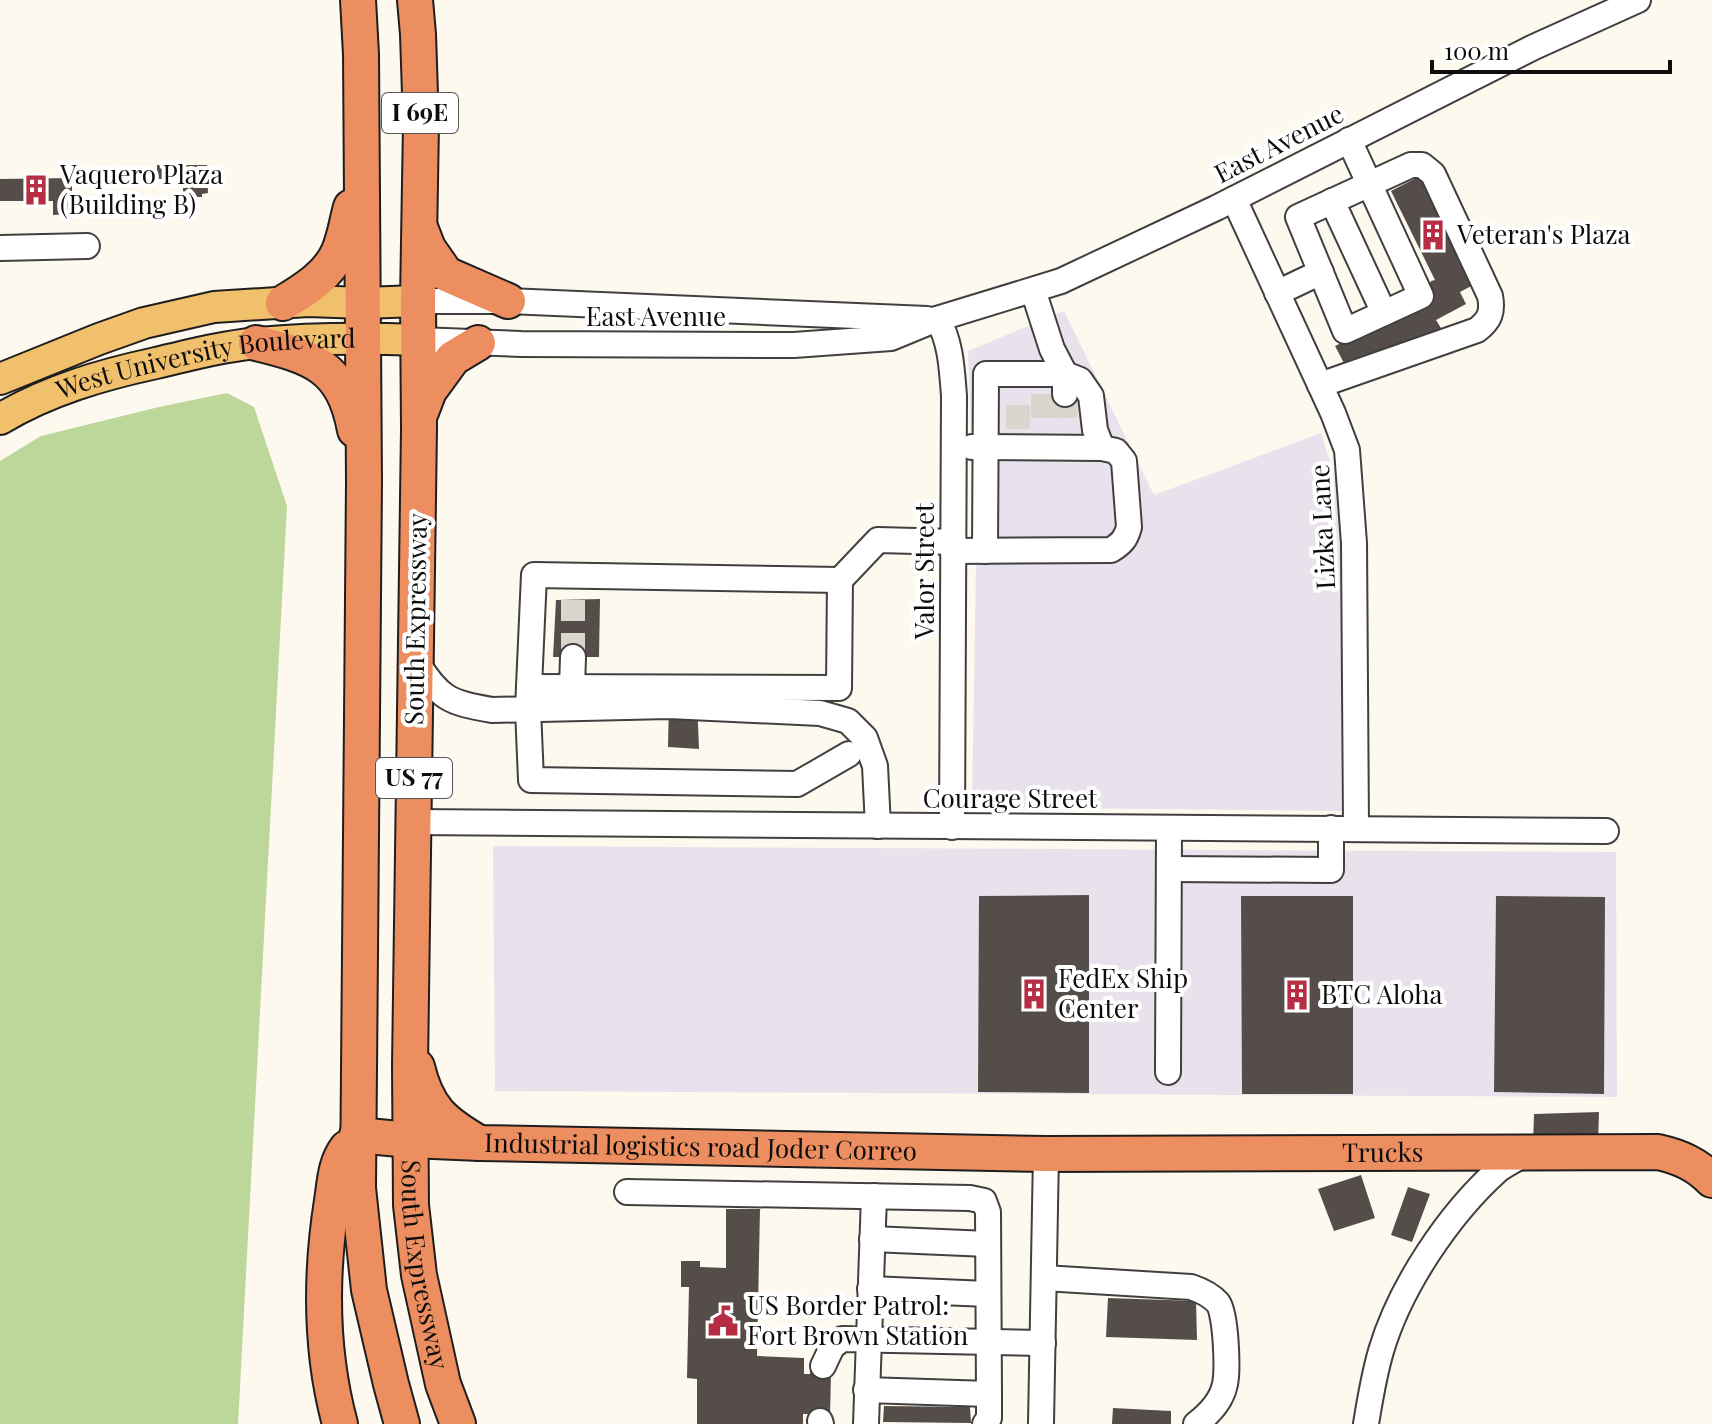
<svg xmlns="http://www.w3.org/2000/svg" width="1712" height="1424" viewBox="0 0 1712 1424" font-family="'Playfair Display',serif">
<rect width="100%" height="100%" fill="#fef9ef"/>
<g fill="#e9e2ec">
<polygon points="1064,311 1154,495 1321,433 1341,498 1341,811 972,807 976,563 968,351"/>
<polygon points="493,846 1616,852 1617,1097 495,1091"/>
</g>
<polygon fill="#bdd69a" points="227,393 254,407 287,506 238,1424 0,1424 0,461 41,436 159,407"/>
<g fill="#554d4a">
<polygon points="157,165 207,165 208,193 202,194 202,197 183,197 183,186 189,186 189,178 157,179"/>
<polygon points="1420,176 1425,179 1477,283 1460,292 1466,304 1436,320 1444,333 1346,367 1335,346 1427,301 1425,295 1431,281 1435,280 1391,191"/>
<polygon points="72,178 72,214 53,215 53,201 0,201 0,179"/>
<polygon points="600,599 599,657 553,657 556,600"/>
<polygon points="669,700 697,701 699,749 668,747"/>
<polygon points="1089,895 1089,1093 978,1092 979,896"/>
<polygon points="1241,896 1353,896 1353,1094 1242,1094"/>
<polygon points="1496,896 1605,897 1604,1094 1494,1092"/>
<polygon points="1599,1112 1598,1143 1533,1144 1534,1114"/>
<polygon points="1361,1175 1375,1218 1334,1231 1318,1189"/>
<polygon points="1408,1187 1430,1194 1412,1242 1391,1235"/>
<polygon points="726,1209 760,1209 757,1356 804,1358 804,1374 810,1374 810,1370 831,1371 830,1419 809,1418 809,1414 803,1414 803,1424 697,1424 697,1379 687,1378 689,1287 681,1287 681,1261 700,1261 700,1267 726,1268"/>
<polygon points="1108,1298 1196,1301 1197,1340 1106,1337"/>
<polygon points="884,1406 970,1407 971,1423 883,1422"/>
<polygon points="1113,1408 1171,1411 1171,1424 1112,1424"/>
</g>
<g fill="none" stroke-linecap="round" stroke-linejoin="round">
<g stroke="#dad6cd" stroke-width="24" stroke-dasharray="24 12" stroke-linecap="butt">
<polyline points="1043,394 1043,428"/>
<polyline points="1065,394 1066,428"/>
<polyline points="1018,429 1018,394"/>
<polyline points="573,657 573,600"/>
</g>
<g stroke="#404040" stroke-width="28">
<g id="minor">
<polyline points="1234,199 1333,413 1347,450 1354,543 1356,828"/>
<polyline points="1332,201 1384,313"/>
<polyline points="0,248 87,246"/>
<polyline points="1277,293 1321,272"/>
<polyline points="418,301 508,301 927,319"/>
<path d="M937 319C951 340 952 371 954 396L952 827"/>
<polyline points="419,340 521,344 794,345 891,338 937,319 1061,281 1216,208 1534,47 1638,0"/>
<path d="M1320 385 1477 330C1490 320 1493 312 1490 296L1433 174 1422 165H1411L1298 217 1345 331 1421 296 1349 140"/>
<polyline points="972,447 1102,448"/>
<path d="M953 551 1111 550C1121 544 1126 539 1129 527L1124 461 1116 451 1102 448 1095 430 1091 396 1080 380 1065 374 1052 349 1033 290"/>
<polyline points="985,551 986,374 1065,374 1065,394"/>
<path d="M416 661C441 699 447 702 492 710L669 706 820 713 848 721 865 738 875 766 878 826"/>
<polyline points="529,687 839,688 840,580"/>
<polyline points="572,687 573,657"/>
<polyline points="849,754 797,784 531,780 528,709 534,575 840,580 878,540 954,542"/>
<polyline points="414,822 1606,831"/>
<polyline points="1169,869 1331,870 1331,828"/>
<polyline points="1168,1072 1169,828"/>
<polyline points="627,1192 970,1198 984,1201 988,1212 989,1394 989,1418 985,1424"/>
<polyline points="872,1239 988,1244"/>
<path d="M1044 1278 1191 1287C1200 1290 1211 1295 1218 1303 1226 1314 1228 1369 1225 1384 1222 1400 1209 1414 1196 1424"/>
<polyline points="870,1289 988,1294"/>
<polyline points="823,1366 832,1347 842,1339 1043,1343"/>
<polyline points="866,1390 989,1394"/>
<polyline points="820,1421 821,1424"/>
<polyline points="866,1424 874,1196"/>
<polyline points="1041,1424 1046,1154"/>
<path d="M1366 1424C1370 1399 1374 1375 1381 1351 1400 1287 1448 1215 1498 1170 1506 1164 1516 1159 1525 1154"/>
</g>
</g>
<g stroke="#1e1e1e" stroke-width="34">
<g id="major">
<polyline points="0,379 99,339 144,323 214,307 308,301 363,303 418,301"/>
<path id="s1" d="M0 419C49 390 101 375 156 363 190 355 224 346 259 343 312 338 365 338 419 340"/>
</g>
</g>
<g stroke="#1e1e1e" stroke-width="38">
<g id="highway">
<polyline points="358,0 361,54 364,481 358,1188 369,1290 391,1384 402,1424"/>
<path id="s2" d="M415 0 418 34 421 124 418 301 419 428 410 1066 411 1205 419 1275 443 1384 458 1424"/>
<polyline points="421,230 428,248 446,274 508,301"/>
<path d="M283 303C305 290 329 275 339 251 345 237 347 221 351 207"/>
<path d="M256 343C313 357 343 366 355 430"/>
<polyline points="421,412 429,391 453,358 478,343"/>
<path d="M417 1067C427 1109 443 1122 479 1143"/>
<path id="s3" d="M357 1135 410 1140 480 1143 1046 1154 1658 1152C1680 1157 1696 1164 1712 1180"/>
<path d="M340 1424C320 1350 320 1277 332 1201 335 1181 335 1164 347 1148"/>
</g>
</g>
<use href="#minor" stroke="#fff" stroke-width="24"/>
<use href="#major" stroke="#f1c06c" stroke-width="30"/>
<use href="#highway" stroke="#ec8e5f" stroke-width="34"/>
</g>
<defs>
<g id="building-bare" transform="scale(2.4)"><path d="M-4-6H4V6H1V3H-1V6H-4ZM-2.5-4.3h1.7v1.8h-1.7ZM.8-4.3h1.7v1.8H.8ZM-2.5-1h1.7V.8h-1.7ZM.8-1h1.7V.8H.8Z" fill="#b62d44" stroke="#fff" stroke-width="2.5" paint-order="stroke"/></g>
<g id="civic-bare" transform="scale(2.4)"><path d="M-.6-6.5H3V-4.5H.6V-3L4-1V1h2V6H-6V1h2V-1L-.6-3ZM-1.2 2.5V6h2.4V2.5Z" fill="#b62d44" stroke="#fff" stroke-width="2.5" paint-order="stroke"/></g>
</defs>
<g fill-rule="evenodd">
<use href="#building-bare" x="36" y="190"/>
<use href="#building-bare" x="1433" y="235"/>
<use href="#building-bare" x="1034" y="994"/>
<use href="#building-bare" x="1297" y="995"/>
<use href="#civic-bare" x="723" y="1321"/>
</g>
<g text-anchor="middle" stroke-width="8" stroke-linejoin="round" paint-order="stroke">
<g fill="#fff" stroke="#565656" stroke-width="2">
<rect x="382" y="93" width="76" height="40" rx="6"/>
<rect x="376" y="758" width="76" height="40" rx="6"/>
</g>
<g font-size="24" font-weight="bold" fill="#0d0d0d">
<text x="420" y="121">I 69E</text>
<text x="414" y="786">US 77</text>
</g>
<g font-size="26" fill="#0d0d0d" stroke="#fff">
<text transform="translate(1279 144) rotate(-27)" y="9">East Avenue</text>
<text x="656" y="326">East Avenue</text>
<text dy="9" stroke="none"><textPath href="#s1" startOffset="216">West University Boulevard</textPath></text>
<text transform="translate(1323 527) rotate(-93)" y="9">Lizka Lane</text>
<text transform="translate(925 571) rotate(-90)" y="9">Valor Street</text>
<text transform="translate(416 619) rotate(-89)" y="9">South Expressway</text>
<text x="1010" y="808">Courage Street</text>
<text dy="9" stroke="none"><textPath href="#s3" startOffset="344">Industrial logistics road Joder Correo</textPath></text>
<text dy="9" stroke="none"><textPath href="#s3" startOffset="1026">Trucks</textPath></text>
<text dy="9" stroke="none"><textPath href="#s2" startOffset="1266">South Expressway</textPath></text>
</g>
<g font-size="26" fill="#0d0d0d" stroke="#fff" text-anchor="start">
<text x="60" y="184">Vaquero Plaza<tspan x="60" dy="30">(Building B)</tspan></text>
<text x="1457" y="244">Veteran's Plaza</text>
<text x="1058" y="988">FedEx Ship<tspan x="1058" dy="30">Center</tspan></text>
<text x="1321" y="1004">BTC Aloha</text>
<text x="747" y="1315">US Border Patrol:<tspan x="747" dy="30">Fort Brown Station</tspan></text>
</g>
</g>
<path d="M1432 60v12h238v-12" fill="none" stroke="#0d0d0d" stroke-width="4"/>
<text x="1444" y="60" font-size="24" fill="#0d0d0d" stroke="#ffffff" stroke-width="6" paint-order="stroke">100 m</text>
</svg>
